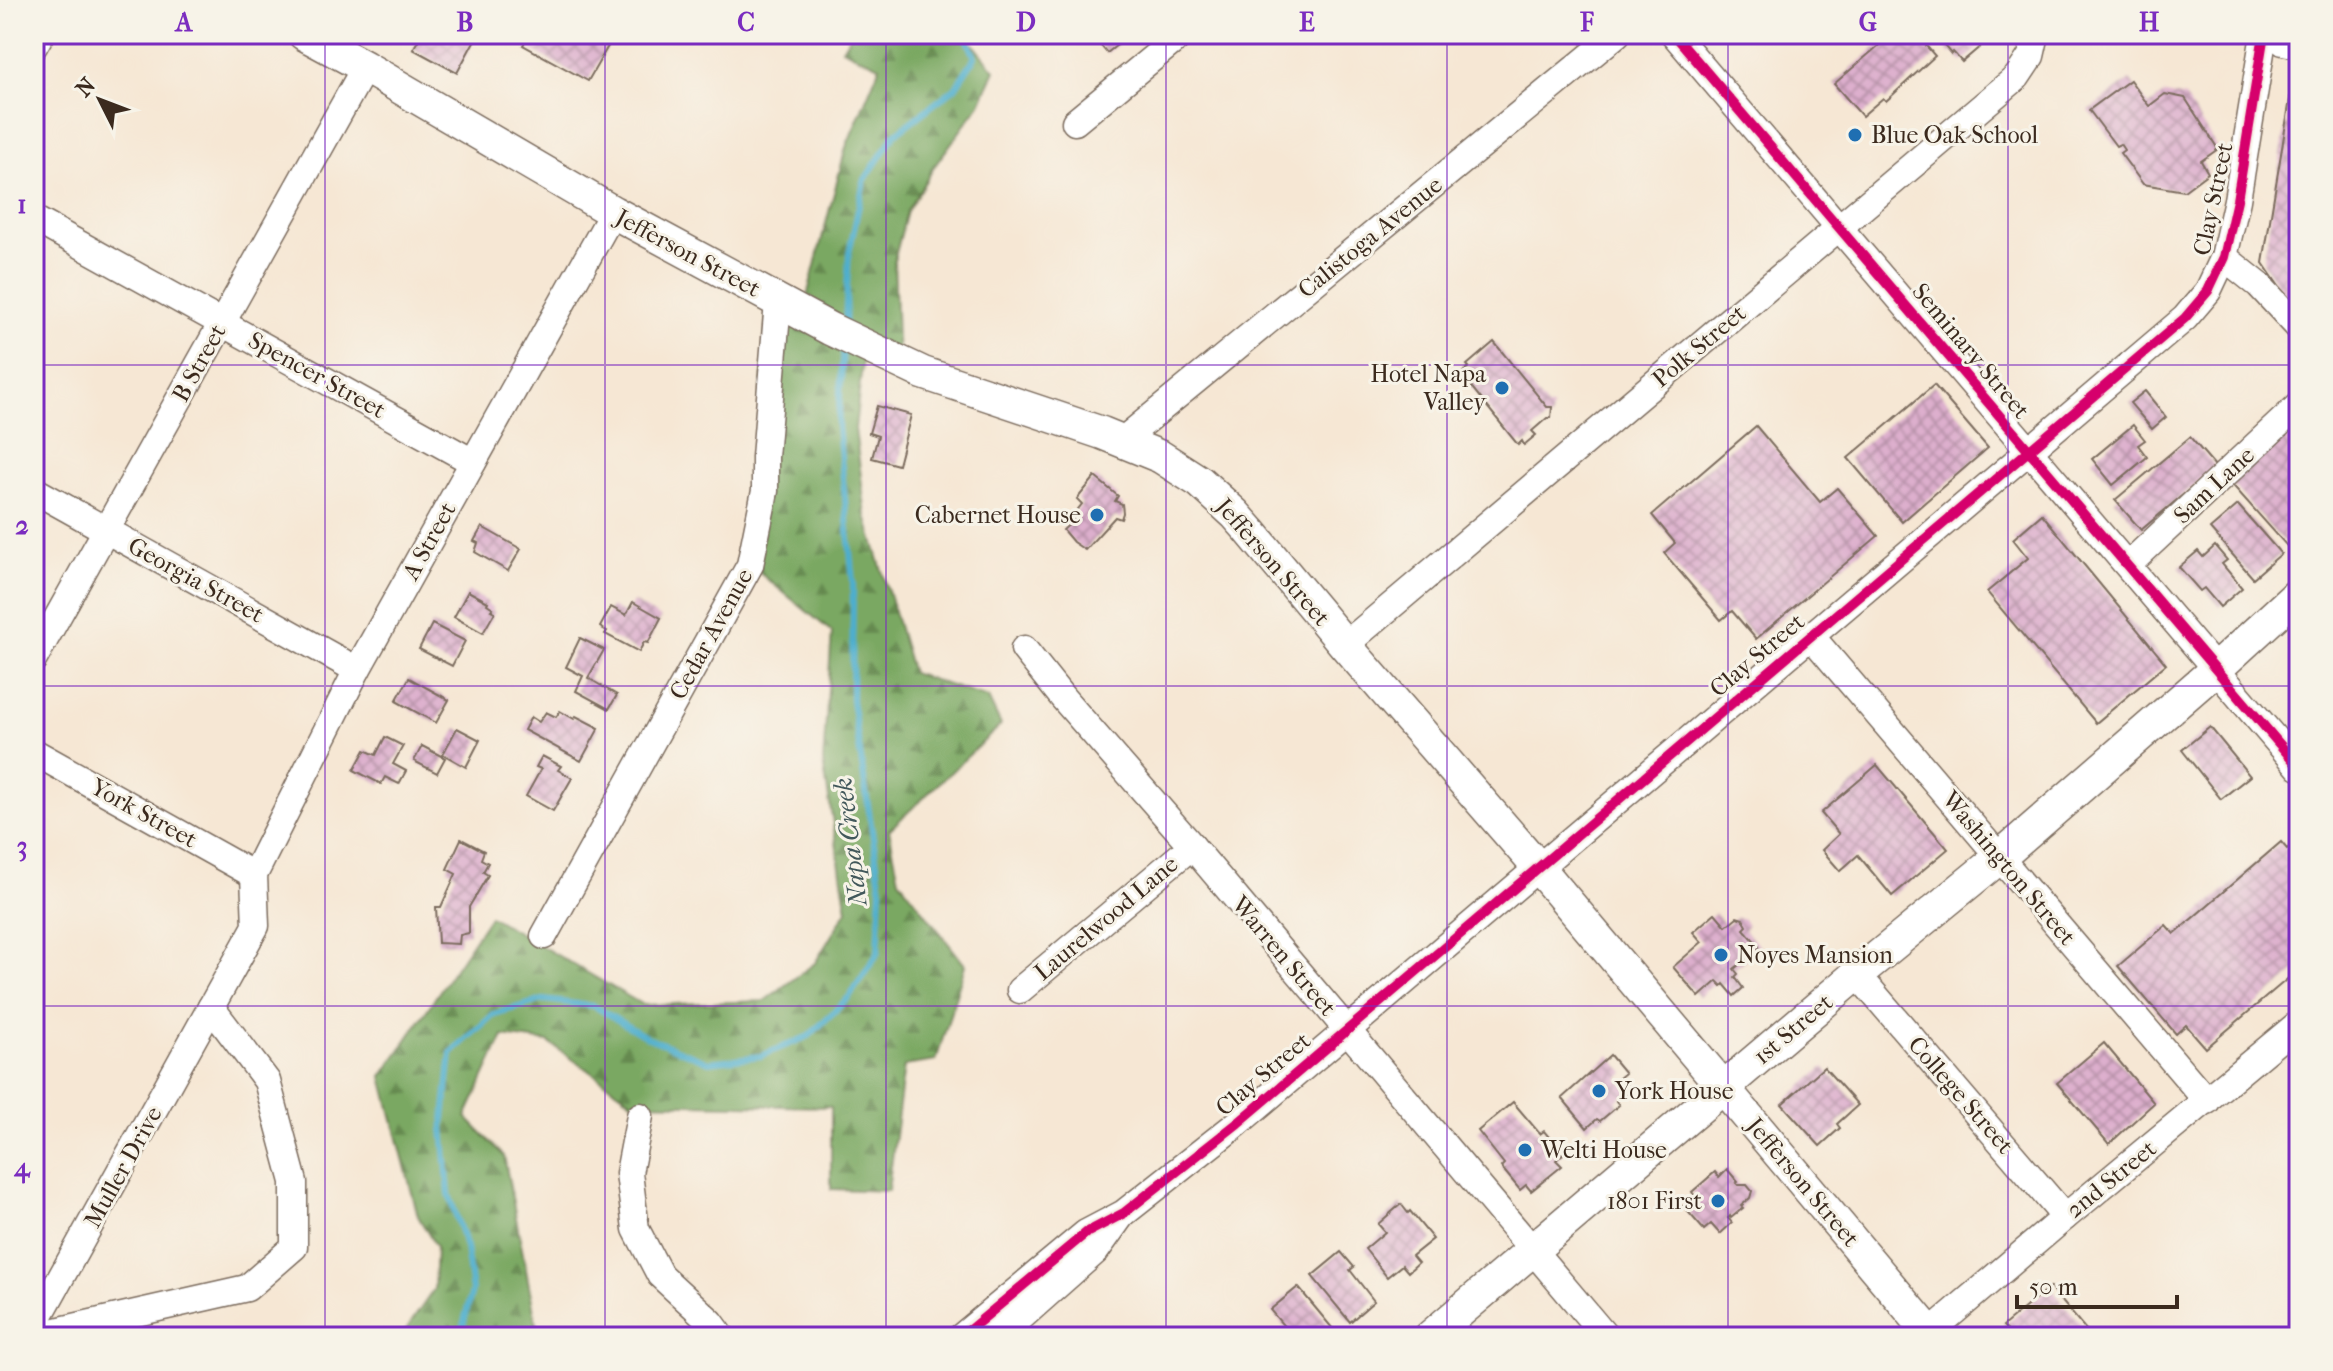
<svg xmlns="http://www.w3.org/2000/svg" width="2333" height="1371" viewBox="0 0 2333 1371" font-family="'IM FELL French Canon',serif">
<defs>
<pattern id="forest-firs" width="22" height="20" patternUnits="userSpaceOnUse" patternTransform="scale(2)"><rect width="22" height="20" fill="#7aa862"/><path d="M5 1l3.5 6h-7zM16 11l3.5 6h-7z" fill="#658950"/></pattern>
<pattern id="building-cross-hatch" width="8" height="8" patternUnits="userSpaceOnUse" patternTransform="scale(2)"><rect width="8" height="8" fill="#ddafcd"/><path d="M0 0l8 8M0 8l8-8" fill="none" stroke="#b48fa6"/></pattern>
</defs>
<rect width="100%" height="100%" fill="#f7f3e8"/>
<filter id="ink" filterUnits="userSpaceOnUse"><feTurbulence type="fractalNoise" baseFrequency=".0125" numOctaves="2"/><feDisplacementMap in="SourceGraphic" scale="16" xChannelSelector="R" yChannelSelector="G"/><feConvolveMatrix kernelMatrix="1 2 1 2 8 2 1 2 1" color-interpolation-filters="sRGB"/></filter>
<filter id="wash" filterUnits="userSpaceOnUse"><feTurbulence type="fractalNoise" baseFrequency=".006" numOctaves="4" result="noise"/><feDisplacementMap in="SourceGraphic" scale="32" xChannelSelector="R" yChannelSelector="G"/><feGaussianBlur stdDeviation="1.8" result="paint"/><feColorMatrix in="noise" values="0 0 0 0 0 0 0 0 0 0 0 0 0 0 0 0 0 1.4 0 .05"/><feComposite in="paint" operator="in"/></filter>
<g filter="url(#wash)">
<rect width="100%" height="100%" fill="#f6e7d4"/>
<polygon fill="url(#forest-firs)" stroke="#5a6940" stroke-width="2" points="851,34 965,34 995,70 980,104 936,164 907,211 894,261 898,362 864,347 855,429 866,516 912,673 988,698 1001,725 889,830 899,879 965,965 936,1061 904,1066 888,1191 831,1189 831,1107 635,1103 548,1042 503,1036 466,1117 504,1156 539,1337 401,1337 434,1289 436,1247 418,1216 382,1077 490,916 643,1005 764,1001 815,963 847,910 823,762 832,632 750,565 768,298 802,315 846,147 880,66 842,49"/>
<g fill="none" stroke-linecap="round" stroke-linejoin="round">
<g stroke="#4eaecd" stroke-width="6">
<polyline points="845,323 849,253 864,181 895,134 955,88 975,57 965,34"/>
<polyline points="460,1337 472,1291 466,1247 449,1194 443,1128 451,1053 494,1014 543,1000 594,1006 646,1037 709,1062 761,1056 809,1036 849,997 878,953 881,890 852,700 853,582 838,426 843,346"/>
</g>
</g>
<g id="blocks">
<g fill="url(#building-cross-hatch)">
<polygon points="422,34 478,34 457,73 413,49"/>
<polygon points="529,34 615,34 588,81 523,45"/>
<polygon points="1091,34 1124,34 1127,37 1107,53"/>
<polygon points="1892,34 1916,34 1935,56 1886,101 1883,98 1862,116 1834,84"/>
<polygon points="1934,34 1995,34 1962,62 1953,52 1951,54"/>
<polygon points="2130,80 2149,106 2165,94 2185,98 2218,149 2201,161 2208,173 2184,191 2143,184 2120,153 2124,150 2120,144 2116,146 2089,110"/>
<polygon points="2293,81 2299,82 2299,300 2287,298 2263,263"/>
<polygon points="1494,342 1547,407 1552,407 1551,418 1547,418 1532,431 1536,435 1524,445 1522,441 1518,445 1461,374 1469,367 1467,365"/>
<polygon points="1934,385 1988,448 1902,522 1848,458"/>
<polygon points="2145,391 2166,417 2152,429 2130,403"/>
<polygon points="877,406 911,415 898,465 872,458 878,436 869,433"/>
<polygon points="2299,418 2299,550 2294,554 2229,481"/>
<polygon points="2133,425 2145,440 2138,445 2147,457 2113,485 2092,459"/>
<polygon points="1756,426 1820,502 1837,488 1878,536 1756,639 1732,611 1721,620 1664,553 1675,543 1652,515"/>
<polygon points="2190,437 2216,467 2141,530 2115,500"/>
<polygon points="1095,477 1118,496 1115,501 1122,504 1123,513 1121,519 1115,517 1085,550 1073,542 1063,530 1074,520 1071,518 1082,504 1077,499"/>
<polygon points="2238,505 2281,554 2253,578 2210,529"/>
<polygon points="2042,514 2166,664 2096,723 1987,592 2028,558 2013,539"/>
<polygon points="482,527 521,549 508,571 475,552 478,543 474,541"/>
<polygon points="2215,546 2227,560 2222,564 2242,588 2220,607 2204,588 2200,591 2179,567 2198,551 2203,557"/>
<polygon points="468,591 488,602 487,604 493,608 491,610 495,612 483,633 454,617"/>
<polygon points="633,602 661,618 648,643 644,642 639,652 605,634 607,631 600,627 611,607 626,615"/>
<polygon points="432,624 465,641 452,666 419,649"/>
<polygon points="580,638 604,650 588,678 617,695 609,709 576,691 583,676 566,667"/>
<polygon points="409,678 449,700 436,723 396,701"/>
<polygon points="560,711 574,719 576,716 599,728 581,761 524,730 531,717 539,722 546,712 556,717"/>
<polygon points="2210,727 2250,776 2221,799 2182,750"/>
<polygon points="457,728 480,740 466,767 443,754"/>
<polygon points="385,737 403,746 393,764 406,771 399,784 385,777 381,784 354,770 365,750 376,755"/>
<polygon points="422,746 445,758 437,773 414,761"/>
<polygon points="542,756 561,766 558,770 572,778 553,811 526,796 541,769 536,767"/>
<polygon points="1877,765 1948,849 1892,896 1858,855 1840,871 1822,850 1839,834 1821,813"/>
<polygon points="461,839 484,851 481,859 488,863 483,872 488,875 469,907 469,933 460,935 459,944 438,943 436,907 441,907 456,874 447,869"/>
<polygon points="2299,839 2299,969 2206,1048 2186,1025 2176,1034 2118,966 2166,925 2174,934 2281,842 2287,849"/>
<polygon points="1715,913 1726,926 1737,917 1743,919 1747,926 1744,929 1759,946 1757,954 1753,958 1749,957 1734,969 1738,974 1735,977 1743,988 1734,996 1724,984 1722,986 1717,981 1699,997 1673,967 1702,942 1693,932"/>
<polygon points="2104,1043 2154,1103 2109,1144 2057,1083"/>
<polygon points="1610,1055 1625,1073 1618,1079 1624,1085 1628,1085 1627,1096 1622,1096 1616,1101 1619,1105 1600,1121 1597,1119 1587,1128 1562,1098"/>
<polygon points="1824,1067 1858,1105 1837,1124 1840,1128 1820,1146 1782,1104"/>
<polygon points="1513,1102 1540,1134 1544,1131 1563,1154 1556,1160 1562,1166 1531,1191 1526,1185 1520,1190 1501,1167 1504,1164 1478,1131"/>
<polygon points="1727,1169 1738,1182 1736,1183 1738,1185 1747,1185 1752,1191 1750,1198 1741,1206 1743,1208 1731,1218 1730,1216 1728,1218 1732,1223 1720,1234 1711,1224 1704,1230 1683,1206 1695,1196 1692,1192 1715,1172 1719,1177"/>
<polygon points="1401,1204 1408,1213 1410,1211 1433,1239 1412,1256 1418,1263 1408,1272 1402,1265 1387,1277 1365,1249 1385,1232 1378,1224"/>
<polygon points="1341,1252 1354,1267 1350,1270 1374,1301 1350,1322 1312,1276"/>
<polygon points="1298,1287 1338,1335 1336,1337 1293,1337 1270,1310"/>
<polygon points="2050,1287 2092,1337 2013,1337 2003,1326"/>
</g>
</g>
</g>
<g filter="url(#ink)">
<use href="#blocks" fill-opacity="0" stroke="#7c6c5e" stroke-width="2"/>
<g fill="none" stroke-linecap="round" stroke-linejoin="round">
<g stroke="#7c6c5e" stroke-width="29">
<g id="minor">
<polyline points="1674,34 2299,767"/>
<polyline points="2275,34 2283,42 2299,45"/>
<polyline points="34,46 41,34"/>
<polyline points="1075,122 1182,34"/>
<polyline points="34,219 473,462"/>
<polyline points="2224,257 2259,285 2299,328"/>
<polyline points="1123,440 1617,34"/>
<polyline points="34,490 357,670"/>
<polyline points="2128,565 2299,405"/>
<polyline points="1811,636 2207,1101"/>
<polyline points="1345,645 2017,77 2031,56 2036,34"/>
<polyline points="1024,649 1063,698 1192,846 1606,1337"/>
<polyline points="34,659 365,67"/>
<polyline points="34,752 254,875"/>
<polyline points="544,936 750,565 765,491 765,457 778,302"/>
<polyline points="1857,974 2065,1217"/>
<polyline points="1020,990 1192,846"/>
<polyline points="640,1116 629,1173 636,1229 660,1275 711,1322 722,1337"/>
<polyline points="34,1326 256,926 254,875 357,670 613,212"/>
<polyline points="1929,1333 2065,1217 2299,1023"/>
<polyline points="34,1336 247,1288 294,1247 294,1182 267,1081 211,1007"/>
<polyline points="961,1337 1086,1233 1124,1213 1238,1123 2185,318 2208,291 2224,257 2237,200 2264,34"/>
<polyline points="999,1337 1096,1251 1121,1216"/>
</g>
</g>
<g stroke="#7c6c5e" stroke-width="35">
<g id="major">
<polyline points="304,34 365,67 613,212 830,329 923,373 1102,433 1161,457 1200,482 1235,514 1250,531 1345,645 1538,867 1933,1337"/>
<polyline points="1430,1337 1857,974 2000,857 2215,670 2299,593"/>
</g>
</g>
<use href="#minor" stroke="#fff" stroke-width="26"/>
<use href="#major" stroke="#fff" stroke-width="32"/>
<g stroke="#f7f3e8" stroke-width="15">
<g id="cycleway">
<polyline points="1674,34 2299,767"/>
<polyline points="961,1337 1086,1233 1124,1213 1238,1123 2185,318 2208,291 2224,257 2237,200 2264,34"/>
</g>
</g>
<use href="#cycleway" stroke="#d6006c" stroke-width="10"/>
</g>
</g>
<path fill="none" stroke="#7b2cbf" stroke-width="2" stroke-opacity="0.55" d="M325 34V1337M605 34V1337M886 34V1337M1166 34V1337M1447 34V1337M1728 34V1337M2008 34V1337M34 365H2299M34 686H2299M34 1006H2299"/>
<g fill="#1f6fb2" stroke="#f7f3e8" stroke-width="3">
<circle cx="1855" cy="135" r="8"/>
<circle cx="1502" cy="388" r="8"/>
<circle cx="1097" cy="515" r="8"/>
<circle cx="1721" cy="955" r="8"/>
<circle cx="1599" cy="1091" r="8"/>
<circle cx="1525" cy="1150" r="8"/>
<circle cx="1718" cy="1201" r="8"/>
</g>
<g text-anchor="middle" stroke-width="6" stroke-linejoin="round" paint-order="stroke">
<g font-size="24" fill="#3b2a1e" stroke="#f7f3e8" text-anchor="start">
<text x="1871" y="143">Blue Oak School</text>
<text x="1486" y="382" text-anchor="end">Hotel Napa<tspan x="1486" dy="28">Valley</tspan></text>
<text x="1081" y="523" text-anchor="end">Cabernet House</text>
<text x="1737" y="963">Noyes Mansion</text>
<text x="1615" y="1099">York House</text>
<text x="1541" y="1158">Welti House</text>
<text x="1702" y="1209" text-anchor="end">1801 First</text>
</g>
<g font-size="24" fill="#3b2a1e" stroke="#f7f3e8">
<text transform="translate(2213 199) rotate(-78)" y="8">Clay Street</text>
<text transform="translate(1370 237) rotate(-39)" y="8">Calistoga Avenue</text>
<text transform="translate(688 253) rotate(28)" y="8">Jefferson Street</text>
<text transform="translate(1699 346) rotate(-40)" y="8">Polk Street</text>
<text transform="translate(1971 351) rotate(50)" y="8">Seminary Street</text>
<text transform="translate(199 363) rotate(-61)" y="8">B Street</text>
<text transform="translate(317 375) rotate(29)" y="8">Spencer Street</text>
<text transform="translate(2214 485) rotate(-43)" y="8">Sam Lane</text>
<text transform="translate(429 541) rotate(-61)" y="8">A Street</text>
<text transform="translate(1273 562) rotate(49)" y="8">Jefferson Street</text>
<text transform="translate(196 580) rotate(29)" y="8">Georgia Street</text>
<text transform="translate(711 634) rotate(-61)" y="8">Cedar Avenue</text>
<text transform="translate(1757 655) rotate(-40)" y="8">Clay Street</text>
<text transform="translate(144 813) rotate(29)" y="8">York Street</text>
<text transform="translate(2009 868) rotate(50)" y="8">Washington Street</text>
<text transform="translate(1106 918) rotate(-40)" y="8">Laurelwood Lane</text>
<text transform="translate(1284 956) rotate(50)" y="8">Warren Street</text>
<text transform="translate(1793 1029) rotate(-40)" y="8">1st Street</text>
<text transform="translate(1263 1074) rotate(-40)" y="8">Clay Street</text>
<text transform="translate(1961 1095) rotate(49)" y="8">College Street</text>
<text transform="translate(123 1167) rotate(-61)" y="8">Muller Drive</text>
<text transform="translate(2111 1179) rotate(-39)" y="8">2nd Street</text>
<text transform="translate(1803 1182) rotate(50)" y="8">Jefferson Street</text>
</g>
<g font-size="26" font-style="italic" fill="#42585b" stroke="#f7f3e8">
<text transform="translate(850 842) rotate(-97)" y="9">Napa Creek</text>
</g>
</g>
<rect width="2333" height="1371" fill="none" stroke="#f7f3e8" stroke-width="88"/>
<g transform="translate(100 100) rotate(312)" stroke="#f7f3e8" stroke-width="6" paint-order="stroke">
<path d="M0-6L14 30L0 20L-14 30Z" fill="#3b2a1e"/>
<text y="-12" font-size="22" font-weight="bold" text-anchor="middle" fill="#3b2a1e">N</text>
</g>
<path d="M2017 1295v12h160v-12" fill="none" stroke="#3b2a1e" stroke-width="4"/>
<text x="2029" y="1295" font-size="24" fill="#3b2a1e" stroke="#f7f3e8" stroke-width="6" paint-order="stroke">50 m</text>
<rect x="44" y="44" width="2245" height="1283" fill="none" stroke="#7b2cbf" stroke-width="3"/>
<g font-size="26" text-anchor="middle" font-weight="bold" fill="#7b2cbf">
<text x="184" y="31">A</text>
<text x="465" y="31">B</text>
<text x="746" y="31">C</text>
<text x="1026" y="31">D</text>
<text x="1307" y="31">E</text>
<text x="1587" y="31">F</text>
<text x="1868" y="31">G</text>
<text x="2149" y="31">H</text>
<text x="22" y="213">1</text>
<text x="22" y="534">2</text>
<text x="22" y="855">3</text>
<text x="22" y="1176">4</text>
</g>
</svg>
